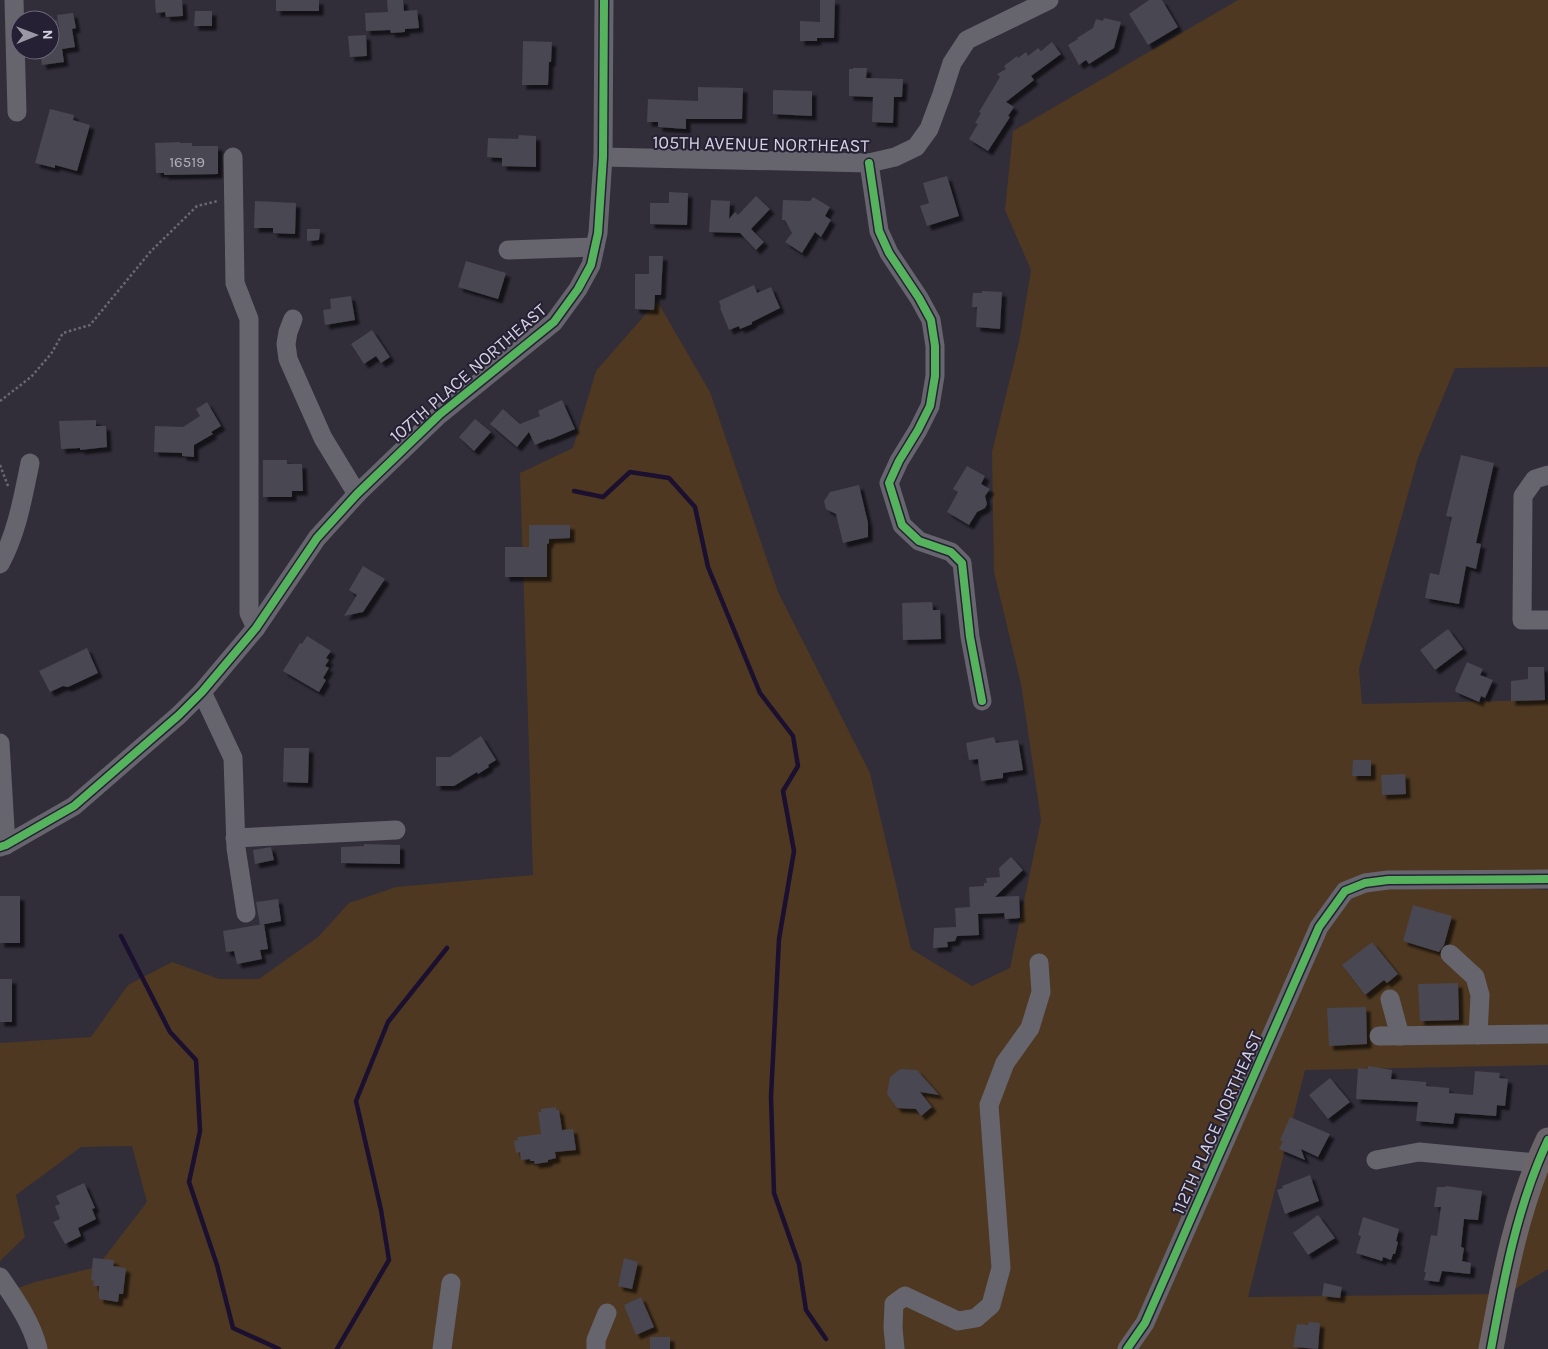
<svg xmlns="http://www.w3.org/2000/svg" width="1548" height="1349" viewBox="0 0 1548 1349" font-family="Karla,sans-serif">
<defs>
<filter id="shadow"><feDropShadow dx="4.5" dy="4.5" stdDeviation="1" flood-color="#0009"/></filter>
</defs>
<rect width="100%" height="100%" fill="#312e3a"/>
<g fill="#4e3821">
<polygon points="1238,0 1548,0 1548,367 1455,368 1418,458 1359,669 1362,704 1548,700 1548,879 1398,881 1548,890 1548,1065 1305,1070 1248,1297 1498,1294 1489,1349 41,1349 4,1293 35,1282 97,1267 147,1202 132,1146 81,1147 16,1195 25,1237 0,1261 0,1043 91,1037 128,985 172,962 219,979 259,979 318,937 349,903 396,887 533,875 520,473 573,448 596,371 657,301 710,392 778,592 870,773 911,949 972,986 1010,968 1041,820 1021,684 994,572 992,452 1019,342 1031,270 1005,210 1013,131"/>
<polygon points="1548,1140 1548,1269 1500,1298"/>
</g>
<g fill="none" stroke-linecap="round" stroke-linejoin="round">
<g stroke="#1b1030" stroke-width="4.5">
<polyline points="574,491 603,497 630,472 669,478 695,507 708,567 760,693 793,736 798,766 783,791 794,851 779,939 771,1097 774,1193 799,1264 806,1310 826,1339"/>
<polyline points="121,936 170,1032 196,1060 200,1131 189,1182 217,1265 233,1328 279,1349"/>
<polyline points="337,1349 389,1260 381,1210 356,1101 388,1022 447,948"/>
</g>
</g>
<g fill="#494651" filter="url(#shadow)">
<polygon points="155,0 182,0 183,16 166,17 165,12 156,13"/>
<rect x="276" y="0" width="43" height="11"/>
<polygon points="387,0 403,0 404,11 417,10 419,28 405,29 405,32 391,33 390,30 366,31 365,13 388,12"/>
<polygon points="820,0 835,0 834,38 817,38 817,41 800,41 800,21 820,22"/>
<polygon points="1149,0 1162,0 1178,27 1148,45 1129,14"/>
<polygon points="195,11 212,11 212,26 194,26"/>
<polygon points="73,13 76,28 72,29 75,47 62,49 64,62 42,65 40,50 50,50 50,21 57,20 60,34 57,15"/>
<polygon points="1104,18 1121,22 1114,48 1089,64 1086,60 1079,65 1068,45 1078,39 1077,38 1093,28 1096,19 1103,21"/>
<polygon points="366,35 367,56 350,57 348,36"/>
<polygon points="523,41 552,42 551,62 549,62 548,85 522,85"/>
<polygon points="1052,42 1061,54 1031,76 1034,80 1006,102 1014,107 1008,116 1010,117 988,151 969,139 978,124 975,123 981,113 979,112 1000,77 997,74 1006,69 1004,66 1017,56 1018,58 1026,52 1028,56 1038,48 1041,51"/>
<polygon points="853,68 867,68 866,78 903,79 902,97 894,97 893,123 872,122 873,97 849,96 849,69 853,69"/>
<polygon points="698,87 743,88 742,119 686,119 686,129 658,127 658,122 647,122 648,99 698,101"/>
<polygon points="773,90 812,91 812,116 773,114"/>
<polygon points="50,109 74,115 73,120 90,125 77,171 55,165 55,168 35,163"/>
<polygon points="519,135 536,136 536,167 502,166 502,158 487,157 488,138 518,139"/>
<polygon points="180,142 180,143 192,143 192,146 218,146 218,174 164,175 164,173 156,173 155,143"/>
<polygon points="947,176 959,216 927,226 920,206 929,203 923,183"/>
<polygon points="669,192 688,193 687,225 650,224 650,203 669,203"/>
<polygon points="756,196 770,209 751,229 764,242 756,250 740,233 709,232 711,200 730,201 729,219 735,212 738,215"/>
<polygon points="813,197 830,207 825,216 831,220 821,237 815,232 802,253 785,242 792,233 785,220 782,220 783,200 810,201"/>
<polygon points="255,201 296,203 295,234 273,233 273,228 254,228"/>
<polygon points="307,229 320,229 319,240 307,241"/>
<polygon points="649,256 663,256 661,295 655,295 654,310 635,309 635,274 649,274"/>
<polygon points="466,261 506,273 498,299 458,287"/>
<polygon points="754,285 757,293 771,287 780,308 752,322 752,324 740,329 739,326 729,330 720,308 721,307 719,301"/>
<polygon points="982,291 1002,292 1000,329 976,327 977,307 972,307 973,293 982,293"/>
<polygon points="351,296 355,320 325,325 323,310 331,309 330,299"/>
<polygon points="372,330 390,357 381,363 376,356 364,364 351,344"/>
<polygon points="562,400 575,429 549,440 549,439 535,445 529,432 517,447 490,424 503,409 520,424 540,416 538,411"/>
<polygon points="207,402 221,426 211,432 213,434 194,445 194,457 182,456 182,453 154,452 155,426 183,427 200,416 196,409"/>
<polygon points="475,419 491,432 474,451 459,437"/>
<polygon points="96,420 96,426 106,426 107,447 80,450 80,448 61,449 59,421"/>
<polygon points="1461,455 1494,463 1476,543 1481,544 1476,569 1466,566 1459,604 1425,598 1430,573 1439,575 1452,517 1446,516"/>
<polygon points="263,460 287,460 287,464 302,464 303,491 292,491 292,497 263,497"/>
<polygon points="967,466 985,476 981,484 990,489 985,496 987,504 985,508 977,512 969,525 947,512 958,492 953,489"/>
<polygon points="859,485 868,523 868,537 843,543 836,514 826,509 824,501 830,492"/>
<polygon points="529,525 570,525 570,538 549,539 549,543 547,544 547,577 505,577 505,547 529,547"/>
<polygon points="363,566 385,579 363,612 344,616 357,595 349,590"/>
<polygon points="932,602 933,610 940,610 941,639 903,640 902,603"/>
<polygon points="1448,629 1463,649 1435,670 1420,650"/>
<polygon points="307,636 331,651 326,658 329,660 325,666 329,668 323,678 326,680 319,692 283,671 300,643 302,644"/>
<polygon points="87,648 98,673 68,687 63,686 50,692 39,671"/>
<polygon points="1467,662 1483,669 1480,675 1493,680 1485,698 1481,696 1479,702 1456,692 1455,690"/>
<polygon points="1528,667 1544,667 1545,700 1511,701 1511,681 1528,679"/>
<polygon points="481,736 496,760 488,765 489,767 478,774 477,772 454,786 436,786 436,757 450,757"/>
<polygon points="994,737 996,743 1018,740 1023,770 1003,773 1003,778 981,781 978,759 969,760 966,743"/>
<polygon points="284,748 309,748 308,783 283,782"/>
<polygon points="1353,760 1371,760 1371,776 1352,776"/>
<polygon points="1405,774 1406,794 1382,795 1381,775"/>
<polygon points="364,844 400,845 400,864 341,863 341,847 364,846"/>
<polygon points="271,847 274,860 255,864 253,850"/>
<polygon points="1011,857 1023,870 995,897 1019,896 1020,918 1005,919 1004,913 978,914 979,935 957,936 955,941 947,942 948,947 933,948 934,928 956,927 955,908 970,907 969,887 984,886 984,883 987,883 986,878 1000,877 999,868"/>
<rect x="0" y="896" width="20" height="47"/>
<polygon points="278,899 281,921 260,925 256,902"/>
<polygon points="1413,905 1452,916 1444,945 1439,952 1403,941"/>
<polygon points="264,924 268,949 260,950 262,959 237,964 234,951 226,952 223,931"/>
<polygon points="1372,942 1398,974 1387,983 1384,980 1365,995 1342,965"/>
<rect x="0" y="979" width="12" height="43"/>
<polygon points="1458,983 1459,1020 1420,1021 1418,984"/>
<polygon points="1366,1007 1367,1044 1329,1046 1327,1008"/>
<polygon points="1368,1066 1392,1070 1391,1079 1426,1082 1426,1086 1449,1088 1449,1093 1473,1095 1475,1071 1500,1073 1499,1078 1508,1079 1505,1106 1497,1105 1496,1116 1455,1113 1453,1124 1416,1121 1418,1102 1356,1099 1358,1068 1368,1069"/>
<polygon points="900,1069 917,1070 939,1095 920,1092 932,1107 921,1116 916,1109 897,1108 887,1094 890,1077"/>
<polygon points="1330,1078 1350,1102 1328,1119 1309,1095"/>
<polygon points="556,1107 556,1110 559,1110 562,1130 573,1129 576,1150 555,1152 556,1158 548,1160 548,1162 535,1164 534,1161 530,1161 530,1159 521,1160 520,1152 516,1153 514,1141 518,1140 517,1137 541,1134 538,1112 541,1112 541,1109"/>
<polygon points="1290,1117 1330,1134 1318,1157 1301,1149 1305,1160 1279,1149 1283,1141 1280,1140"/>
<polygon points="1310,1175 1319,1201 1285,1214 1277,1190 1283,1188 1282,1186"/>
<polygon points="84,1183 95,1208 92,1209 96,1219 78,1228 81,1236 65,1244 53,1222 60,1219 55,1206 60,1204 56,1196"/>
<polygon points="1446,1186 1482,1191 1478,1220 1464,1219 1461,1247 1464,1248 1462,1261 1471,1263 1470,1274 1442,1271 1439,1282 1424,1280 1426,1272 1424,1272 1431,1235 1437,1236 1441,1207 1434,1207 1437,1187 1445,1187"/>
<polygon points="1318,1215 1335,1238 1308,1255 1293,1233"/>
<polygon points="1363,1217 1399,1229 1396,1241 1398,1242 1395,1254 1393,1254 1391,1260 1383,1257 1382,1261 1356,1253 1361,1236 1358,1235"/>
<polygon points="93,1258 114,1260 113,1266 126,1268 123,1294 119,1294 118,1302 99,1299 99,1286 93,1286 94,1281 91,1280"/>
<polygon points="624,1258 638,1262 632,1289 618,1286"/>
<polygon points="1324,1283 1342,1287 1340,1298 1322,1296"/>
<polygon points="641,1297 654,1327 636,1335 624,1305"/>
<polygon points="1309,1322 1320,1323 1318,1349 1293,1347 1297,1324 1308,1325"/>
<rect x="650" y="1337" width="20" height="12"/>
</g>
<g fill="none" stroke-linecap="round" stroke-linejoin="round">
<g stroke="#6b6871" stroke-width="2.5" stroke-dasharray="2.5 2.5" stroke-linecap="butt">
<polyline points="0,401 31,377 51,354 63,333 90,325 151,251 197,206 218,201"/>
<polyline points="0,465 8,486"/>
</g>
<g stroke="#66646d" stroke-width="19">
<polyline points="14,0 17,112"/>
<polyline points="233,157 235,283 249,319 249,613 256,628"/>
<polyline points="603,157 869,163 895,157 916,147 929,129 942,94 952,63 967,40 1049,0"/>
<polyline points="869,163 879,231 889,253 919,298 931,320 935,346 935,376 930,406 918,430 899,461 889,483 902,525 919,541 951,552 962,563 970,637 982,701"/>
<polyline points="508,250 595,247"/>
<polyline points="293,319 288,332 286,344 288,359 323,438 357,494"/>
<polyline points="1548,475 1535,479 1523,496 1522,620 1548,620"/>
<path d="M0 564C17 533 23 497 30 463"/>
<polyline points="202,692 233,758 236,848 246,913"/>
<polyline points="0,743 6,845"/>
<polyline points="235,838 396,830"/>
<polyline points="0,847 6,845 74,806 179,715 202,692 256,628 317,538 357,494 439,415 554,322 578,289 591,265 598,233 603,157 604,0"/>
<polyline points="1450,954 1475,977 1480,995 1478,1035"/>
<polyline points="1390,999 1400,1036"/>
<polyline points="1379,1036 1548,1034"/>
<polyline points="1376,1160 1419,1152 1537,1163"/>
<path d="M0 1277C15 1299 32 1323 38 1349"/>
<polyline points="442,1349 451,1283"/>
<polyline points="596,1349 596,1340 607,1313"/>
<polyline points="895,1349 893,1328 894,1304 905,1296 958,1321 976,1318 991,1305 1001,1268 989,1105 1005,1063 1030,1028 1041,992 1039,963"/>
<polyline points="1127,1349 1145,1323 1319,927 1345,891 1365,883 1388,880 1548,879"/>
</g>
<path stroke="#6b6569" stroke-width="25" d="M1491 1349C1504 1278 1517 1206 1548 1140"/>
<g stroke="#262035" stroke-width="11">
<g id="cycleway">
<polyline points="869,163 879,231 889,253 919,298 931,320 935,346 935,376 930,406 918,430 899,461 889,483 902,525 919,541 951,552 962,563 970,637 982,701"/>
<polyline points="0,847 6,845 74,806 179,715 202,692 256,628 317,538 357,494 439,415 554,322 578,289 591,265 598,233 603,157 604,0"/>
<polyline points="1127,1349 1145,1323 1319,927 1345,891 1365,883 1388,880 1548,879"/>
<path d="M1491 1349C1504 1278 1517 1206 1548 1140"/>
</g>
</g>
<use href="#cycleway" stroke="#56b35d" stroke-width="8"/>
</g>
<g text-anchor="middle" stroke-width="4" stroke-linejoin="round" paint-order="stroke">
<g font-size="15" fill="#b1aebc">
<text x="187" y="167">16519</text>
</g>
<g font-size="18" fill="#d4d1e0" stroke="#262035">
<text transform="translate(761 144) rotate(1)" y="6">105TH AVENUE NORTHEAST</text>
<text transform="translate(468 373) rotate(-41)" y="6">107TH PLACE NORTHEAST</text>
<text transform="translate(1217 1123) rotate(-66)" y="6">112TH PLACE NORTHEAST</text>
</g>
</g>
<g transform="translate(35 35) rotate(89)"><circle r="24" fill="#262035" stroke="#6c6779"/>
<path d="M0-4L9 19L0 12L-9 19Z" fill="#9b98a6"/>
<text y="-8" font-size="14" font-weight="bold" text-anchor="middle" fill="#d4d1e0">N</text>
</g>
</svg>
